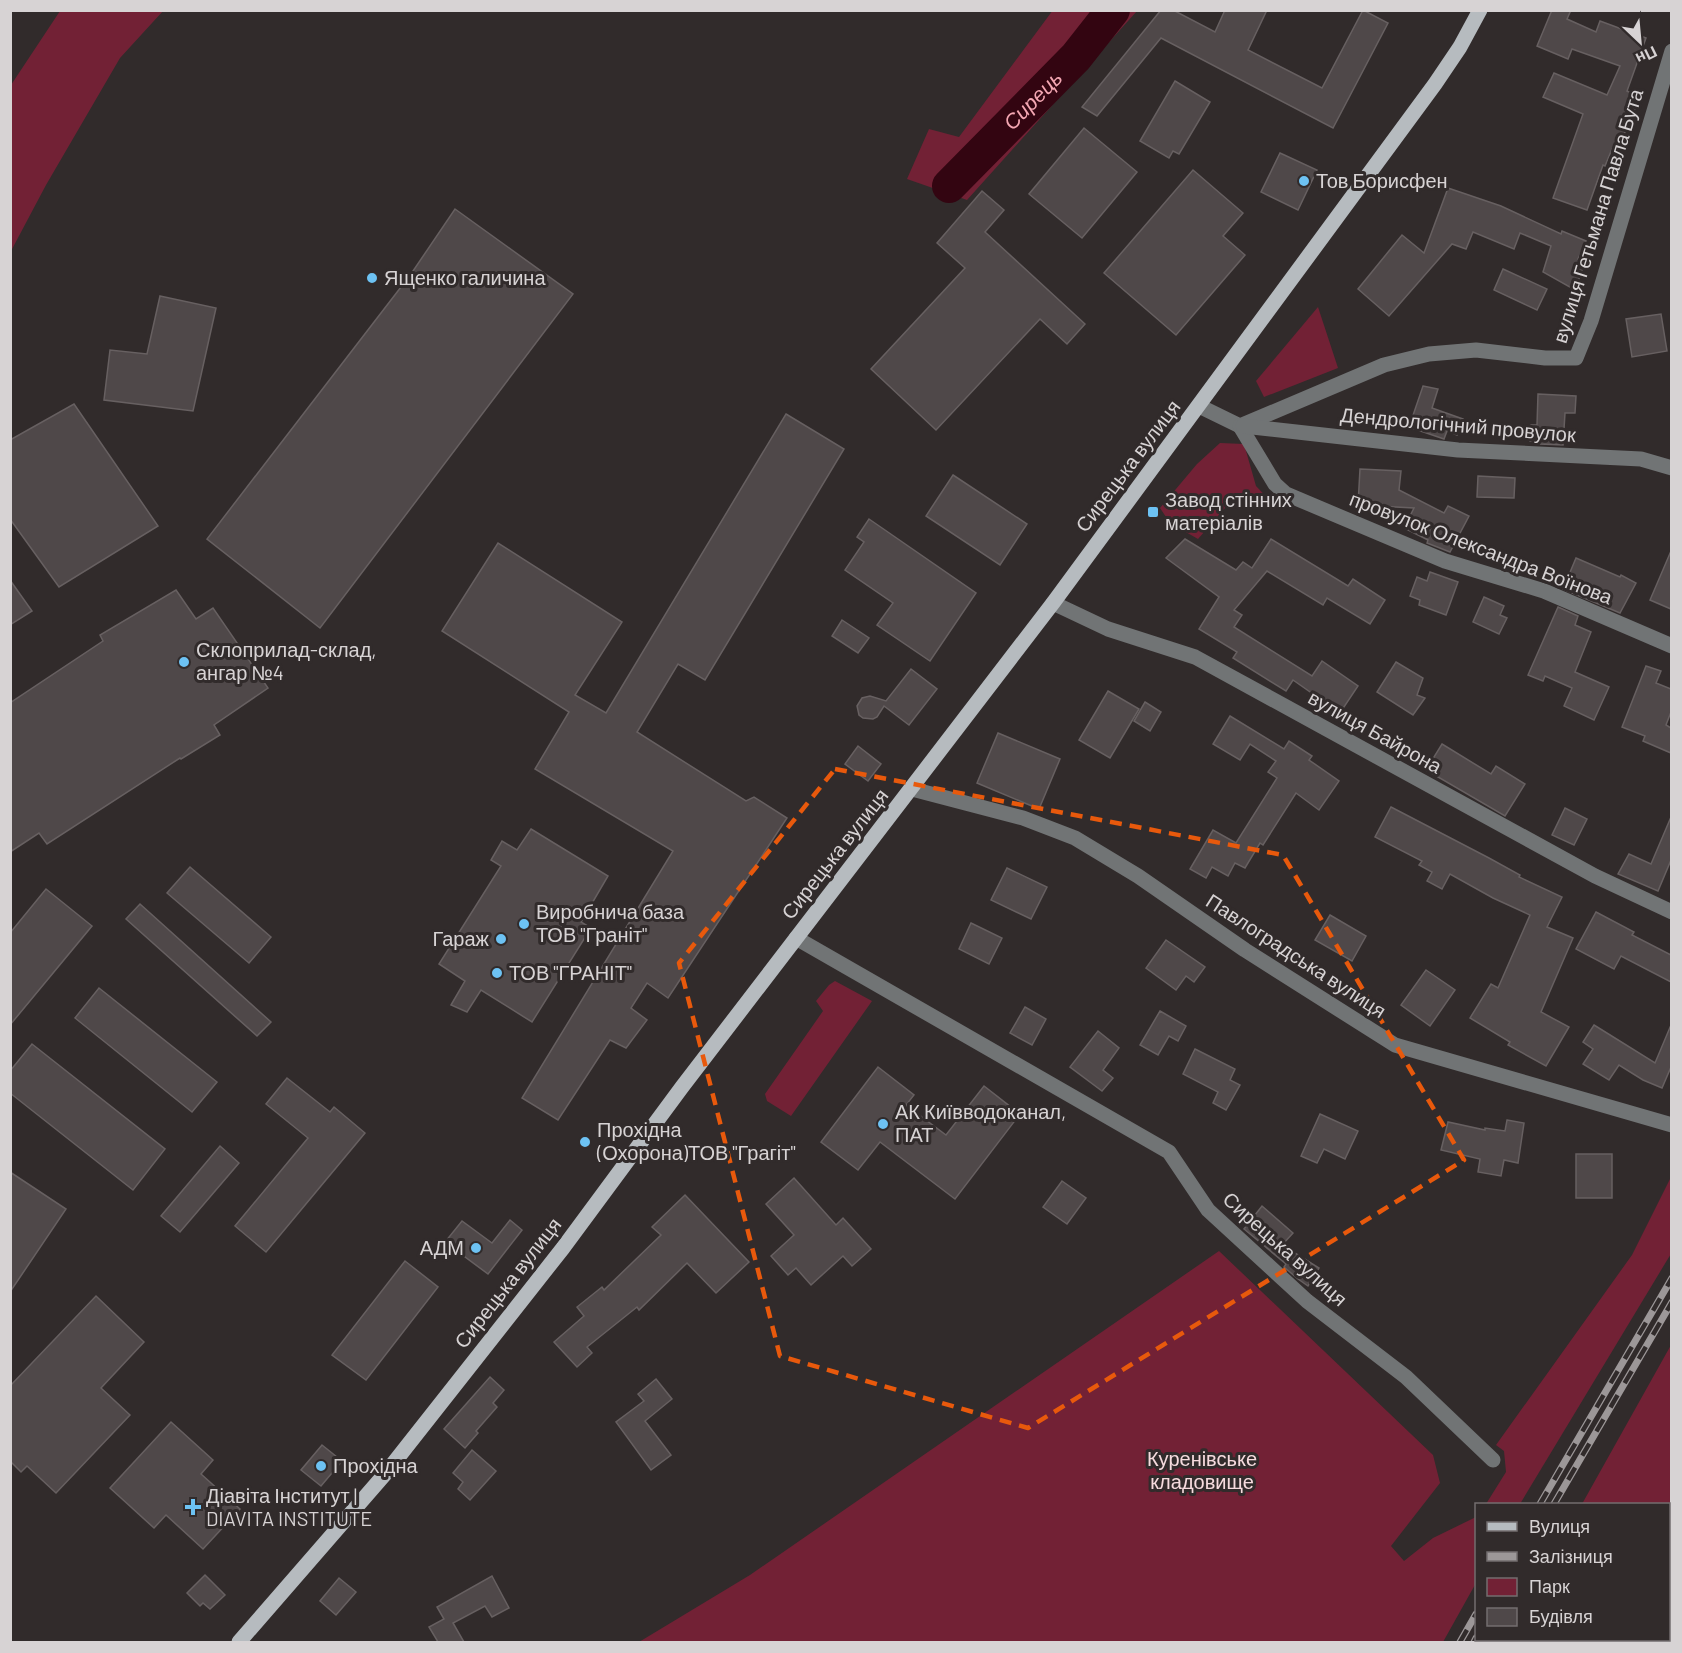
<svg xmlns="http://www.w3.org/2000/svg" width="1682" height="1653" viewBox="0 0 1682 1653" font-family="Barlow,sans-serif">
<rect width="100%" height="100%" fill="#312b2b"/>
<g fill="#722135">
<polygon points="1053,10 1137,11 967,200 907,179 929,129 959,137"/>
<polygon points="60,11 163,11 120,58 46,185 11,251 11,85"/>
<polygon points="1318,307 1338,368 1264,397 1256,381"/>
<polygon points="1220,443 1244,444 1256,486 1276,507 1238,493 1198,539 1170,523 1160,508 1197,464"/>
<polygon points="835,981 872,1001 791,1116 767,1101 765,1094 823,1011 816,1001 829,985"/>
<polygon points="1671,1177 1672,1253 1669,1257 1520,1504 1486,1504 1506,1472 1504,1451 1496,1445 1632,1255"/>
<polygon points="1219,1251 1433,1455 1440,1483 1391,1546 1404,1561 1433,1538 1476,1517 1476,1583 1443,1642 639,1642 750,1575"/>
<polygon points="1671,1345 1672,1535 1669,1539 1668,1504 1582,1504"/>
<polygon points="1496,1640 1594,1640 1592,1642 1494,1642"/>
</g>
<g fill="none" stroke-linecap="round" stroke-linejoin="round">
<path stroke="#330511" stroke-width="34" id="s1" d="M949 186 1076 57 1113 10"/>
</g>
<g fill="#4f4849" stroke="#676061" stroke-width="1.5">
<polygon points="1161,10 1173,10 1215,32 1225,10 1267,10 1248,50 1322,88 1363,10 1388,23 1333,128 1161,38 1097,116 1082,107"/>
<polygon points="1552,10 1571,10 1567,19 1596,32 1600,21 1646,38 1627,91 1640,97 1617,151 1612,149 1605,166 1603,165 1587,210 1553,198 1583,114 1543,97 1554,73 1607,95 1620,66 1572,49 1568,59 1537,46"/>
<polygon points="1175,81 1210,102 1179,154 1173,151 1169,158 1140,141"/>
<polygon points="1084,128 1137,172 1082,238 1029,194"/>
<polygon points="1280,153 1317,170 1298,210 1261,192"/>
<polygon points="1193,170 1243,213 1223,236 1245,255 1176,335 1104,273"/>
<polygon points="1448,188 1501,206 1561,234 1562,231 1586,241 1578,259 1585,262 1575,290 1543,272 1551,246 1520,233 1514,249 1473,232 1466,249 1452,244 1389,316 1358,289 1402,235 1424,253"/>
<polygon points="982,191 1004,210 985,232 1085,324 1067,344 1040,319 936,430 871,369 965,268 937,243"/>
<polygon points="455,209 573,294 320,628 207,539 411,274"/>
<polygon points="1503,269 1547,289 1537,310 1494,290"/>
<polygon points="160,296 216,308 193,411 104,400 110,350 147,354"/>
<polygon points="1661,314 1667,351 1632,357 1626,319"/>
<polygon points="1423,386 1438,389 1432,408 1463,419 1457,435 1447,431 1444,439 1409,427"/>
<polygon points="1538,394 1576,396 1575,413 1565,413 1563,445 1540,444 1540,441 1530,441 1531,425 1537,425"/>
<polygon points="74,404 158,526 59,587 10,519 10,440"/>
<polygon points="786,414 844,449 705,680 678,664 637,732 746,801 754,797 787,818 668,998 647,983 631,1008 647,1020 626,1048 610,1040 558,1120 522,1098 673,851 535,769 569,712 442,631 498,543 622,622 575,695 606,713"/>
<polygon points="1360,469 1401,471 1399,490 1444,513 1448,506 1469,516 1450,552 1427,543 1428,540 1404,528 1414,508 1358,505"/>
<polygon points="953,475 1027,524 1000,565 926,516"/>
<polygon points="1478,476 1515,478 1514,498 1477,497"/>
<polygon points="869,519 976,593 930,661 877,625 893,603 845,570 864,542 857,537"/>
<polygon points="1185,539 1236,570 1243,562 1252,568 1271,539 1348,586 1353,579 1385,600 1370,624 1327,598 1323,605 1267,571 1234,610 1242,615 1234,627 1312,676 1322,661 1358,686 1340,713 1293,680 1286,691 1233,658 1237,652 1199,629 1219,597 1166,558"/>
<polygon points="1671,551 1671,609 1650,600"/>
<polygon points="1576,558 1620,577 1621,575 1636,583 1620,613 1563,589"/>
<polygon points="1430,572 1458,582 1446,615 1419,605 1420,600 1410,596 1417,577 1427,581"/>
<polygon points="10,580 32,611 10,625"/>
<polygon points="176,590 196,619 213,608 268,688 214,725 220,735 181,759 180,758 47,844 39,833 10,852 10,703 103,641 100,635"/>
<polygon points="1484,597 1504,606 1500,615 1507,618 1499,634 1473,622"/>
<polygon points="1558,607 1578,616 1575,625 1591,632 1575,672 1609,687 1594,720 1564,706 1572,688 1545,676 1543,681 1528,675"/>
<polygon points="842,620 869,638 858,653 832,636"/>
<polygon points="1396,662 1423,678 1417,695 1425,698 1413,715 1377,692"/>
<polygon points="1646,666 1661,671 1656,683 1671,689 1671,712 1666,725 1671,728 1671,753 1643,741 1645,736 1622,727"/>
<polygon points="911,669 937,689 909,725 884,706 877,717 873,719 863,718 859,715 857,706 862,698 870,696 886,701"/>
<polygon points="1108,691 1139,709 1110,758 1079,740"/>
<polygon points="1145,702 1161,712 1150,731 1134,721"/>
<polygon points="1230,716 1284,749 1289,741 1312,756 1309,760 1339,781 1319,810 1296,793 1263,845 1260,843 1245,868 1235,863 1228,876 1212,867 1206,878 1190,869 1213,830 1236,843 1277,778 1268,772 1276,761 1250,744 1240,760 1213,744"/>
<polygon points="998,733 1060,759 1039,809 977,783"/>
<polygon points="1442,744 1491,774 1496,766 1525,784 1505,816 1426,770"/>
<polygon points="858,746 881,764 868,781 845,764"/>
<polygon points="1391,807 1489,858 1520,875 1519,877 1562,897 1547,927 1573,938 1541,1012 1569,1027 1546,1066 1508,1045 1510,1042 1470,1018 1491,984 1498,988 1530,915 1493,898 1450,874 1442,889 1427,881 1432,872 1419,865 1422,861 1375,837"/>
<polygon points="1565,808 1587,819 1574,845 1552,835"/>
<polygon points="1671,817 1671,860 1658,891 1618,874 1629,854 1651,864"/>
<polygon points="531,829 608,876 581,922 591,928 532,1022 481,990 467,1012 451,1005 465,981 439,964 501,866 491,860 502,841 517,850"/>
<polygon points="190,867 271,937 249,963 167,893"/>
<polygon points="1007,868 1047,887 1031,919 991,900"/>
<polygon points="46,889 92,926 10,1025 10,933"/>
<polygon points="140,904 271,1022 257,1036 126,919"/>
<polygon points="1596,912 1634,932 1632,935 1671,955 1671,982 1621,956 1614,969 1576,949"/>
<polygon points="1330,915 1366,936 1352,961 1315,940"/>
<polygon points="971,923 1002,938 989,964 959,949"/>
<polygon points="1166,940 1205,967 1194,982 1186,976 1176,990 1146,968"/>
<polygon points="1426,970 1455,990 1430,1026 1401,1005"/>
<polygon points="99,988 217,1082 192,1112 75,1018"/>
<polygon points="1025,1007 1046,1019 1032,1045 1010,1033"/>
<polygon points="1160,1011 1186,1026 1178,1041 1169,1036 1158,1055 1140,1045"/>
<polygon points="1594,1025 1655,1063 1671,1025 1671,1067 1662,1088 1643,1080 1619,1065 1609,1080 1583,1064 1593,1049 1583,1042"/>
<polygon points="1098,1031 1119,1048 1103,1070 1113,1078 1102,1091 1070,1067"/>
<polygon points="32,1044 165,1149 133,1190 10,1093 10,1071"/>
<polygon points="1195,1049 1235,1069 1230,1080 1240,1085 1226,1110 1213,1103 1218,1092 1183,1074"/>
<polygon points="878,1067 914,1095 906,1105 946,1135 984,1086 1020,1114 955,1199 880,1142 858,1170 821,1142"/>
<polygon points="287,1078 330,1112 334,1107 365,1133 266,1252 235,1226 308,1138 266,1104"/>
<polygon points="1320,1114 1358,1131 1345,1159 1324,1149 1317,1163 1301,1156"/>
<polygon points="1507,1120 1524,1123 1518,1163 1504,1160 1501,1176 1478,1172 1480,1159 1441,1150 1448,1122 1485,1130 1485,1128 1505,1131"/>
<polygon points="220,1146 239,1163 180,1232 161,1216"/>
<rect x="1576" y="1154" width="36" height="44"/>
<polygon points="10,1172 66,1209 10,1292"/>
<polygon points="794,1178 836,1225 843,1218 871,1249 852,1266 843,1256 811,1285 796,1268 788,1275 771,1256 794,1235 766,1204"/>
<polygon points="1062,1181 1086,1198 1067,1224 1043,1207"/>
<polygon points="685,1195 749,1262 716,1293 687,1263 639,1310 637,1307 587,1347 592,1353 577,1367 554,1342 584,1316 577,1307 602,1287 604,1290 661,1235 652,1227"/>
<polygon points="1262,1206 1293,1233 1282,1245 1319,1268 1308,1286 1298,1279 1284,1267 1286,1264 1244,1229"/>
<polygon points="510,1220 522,1230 488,1274 445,1242 462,1221 492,1243"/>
<polygon points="405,1261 438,1287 366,1380 332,1355"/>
<polygon points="96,1296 144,1342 101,1388 130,1415 56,1493 27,1466 21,1472 10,1461 10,1386"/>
<polygon points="490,1377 504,1390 493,1403 497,1407 476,1431 478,1433 465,1448 444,1429"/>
<polygon points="656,1379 672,1399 645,1421 671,1455 651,1470 616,1422 644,1401 638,1394"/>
<polygon points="171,1422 213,1460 201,1474 240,1509 203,1549 166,1515 154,1528 110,1488"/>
<polygon points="322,1445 342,1461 321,1486 301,1470"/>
<polygon points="472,1450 496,1471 470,1500 458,1489 463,1482 453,1473"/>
<polygon points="205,1575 225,1595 210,1609 203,1603 200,1606 187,1593"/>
<polygon points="492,1576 509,1608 492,1617 485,1606 453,1623 464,1642 438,1642 429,1627 444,1619 437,1607"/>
<polygon points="339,1578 356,1592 336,1615 320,1601"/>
</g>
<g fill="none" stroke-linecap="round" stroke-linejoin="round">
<g stroke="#717475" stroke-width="15">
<polyline points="1199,406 1240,426 1384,365 1429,354 1476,350 1545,358 1576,358 1591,321 1672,51"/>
<polyline points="1240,426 1275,484 1286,494 1445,561 1544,591 1672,646"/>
<polyline points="1243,426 1458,450 1641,459 1672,468"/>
<polyline points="1053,603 1108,629 1195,657 1595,876 1672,912"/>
<polyline points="912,789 1023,818 1075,838 1138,876 1245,950 1395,1045 1672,1125"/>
<polyline points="796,938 1169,1152 1208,1210 1307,1301 1406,1377 1493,1460"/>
</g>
<polyline stroke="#b6bbbf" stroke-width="15" points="239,1642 385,1474 563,1248 682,1087 1053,603 1435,84 1460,47 1480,10"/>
<g stroke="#9c9798" stroke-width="7">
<g id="rail">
<polyline points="1540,1504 1672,1278"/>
<polyline points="1554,1504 1672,1302"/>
<polyline points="1460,1642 1476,1614"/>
<polyline points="1474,1642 1476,1638"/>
</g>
</g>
<use href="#rail" stroke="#312b2b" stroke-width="4.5" stroke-dasharray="14" stroke-linecap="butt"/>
</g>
<path fill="none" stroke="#e8590c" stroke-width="4.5" stroke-dasharray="12 8" stroke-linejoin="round" d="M835 769 1283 855 1464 1160 1028 1428 780 1356 679 963Z"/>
<g fill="#6dc2f3" stroke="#312b2b" stroke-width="2">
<circle cx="1304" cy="181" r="6"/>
<circle cx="372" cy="278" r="6"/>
<rect x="1147" y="506" width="12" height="12" rx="3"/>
<circle cx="184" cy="662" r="6"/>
<circle cx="524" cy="924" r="6"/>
<circle cx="501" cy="939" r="6"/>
<circle cx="497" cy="973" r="6"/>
<circle cx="883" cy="1124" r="6"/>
<circle cx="585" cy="1142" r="6"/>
<circle cx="476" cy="1248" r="6"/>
<circle cx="321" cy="1466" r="6"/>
<path d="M190 1498h6v6h6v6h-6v6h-6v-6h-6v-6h6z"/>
</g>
<g text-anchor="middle" stroke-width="6" stroke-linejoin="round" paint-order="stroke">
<g font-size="20" fill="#d7d3d4" stroke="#312b2b" text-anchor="start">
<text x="1316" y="188">Тов Борисфен</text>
<text x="384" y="285">Ященко галичина</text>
<text x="1165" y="507">Завод стінних<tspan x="1165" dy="23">матеріалів</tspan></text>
<text x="196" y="657">Склоприлад-склад,<tspan x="196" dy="23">ангар №4</tspan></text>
<text x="536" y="919">Виробнича база<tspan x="536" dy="23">ТОВ "Граніт"</tspan></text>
<text x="489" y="946" text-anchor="end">Гараж</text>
<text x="509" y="980">ТОВ "ГРАНІТ"</text>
<text x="895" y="1119">АК Київводоканал,<tspan x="895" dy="23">ПАТ</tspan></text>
<text x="597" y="1137">Прохідна<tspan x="597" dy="23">(Охорона)ТОВ "Грагіт"</tspan></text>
<text x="464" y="1255" text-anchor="end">АДМ</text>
<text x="333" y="1473">Прохідна</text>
<text x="206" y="1503">Діавіта Інститут |<tspan x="206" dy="23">DIAVITA INSTITUTE</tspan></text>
</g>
<g font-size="20" fill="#d7d3d4" stroke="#312b2b">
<text transform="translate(1598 216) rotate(-73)" y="7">вулиця Гетьмана Павла Бута</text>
<text transform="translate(1458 425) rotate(5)" y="7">Дендрологічний провулок</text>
<text transform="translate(1128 466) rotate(-53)" y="7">Сирецька вулиця</text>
<text transform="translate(1481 548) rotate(21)" y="7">провулок Олександра Воїнова</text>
<text transform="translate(1375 732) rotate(29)" y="7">вулиця Байрона</text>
<text transform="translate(835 854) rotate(-52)" y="7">Сирецька вулиця</text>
<text transform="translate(1296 956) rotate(33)" y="7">Павлоградська вулиця</text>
<text transform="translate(1285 1249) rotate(42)" y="7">Сирецька вулиця</text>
<text transform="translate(508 1283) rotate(-52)" y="7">Сирецька вулиця</text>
</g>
<g font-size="20" fill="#f6dbde" stroke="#312b2b">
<text x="1202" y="1466">Куренівське<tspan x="1202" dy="23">кладовище</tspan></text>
</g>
<g font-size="21" font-style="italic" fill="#f4a7b3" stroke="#312b2b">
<text dy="7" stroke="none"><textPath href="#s1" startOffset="120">Сирець</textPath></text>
</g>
</g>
<rect width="1682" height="1653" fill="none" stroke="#d7d3d4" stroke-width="24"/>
<rect x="1475" y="1503" width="195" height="138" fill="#312b2b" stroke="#736e6f" stroke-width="1.5"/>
<rect x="1487" y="1522" width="30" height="9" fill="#b6bbbf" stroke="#736e6f" stroke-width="1.5"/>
<text x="1529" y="1533" font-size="18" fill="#d7d3d4">Вулиця</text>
<rect x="1487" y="1552" width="30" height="9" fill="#9c9798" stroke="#736e6f" stroke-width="1.5"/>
<text x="1529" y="1563" font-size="18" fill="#d7d3d4">Залізниця</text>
<rect x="1487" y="1578" width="30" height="18" fill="#722135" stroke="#736e6f" stroke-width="1.5"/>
<text x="1529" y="1593" font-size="18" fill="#d7d3d4">Парк</text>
<rect x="1487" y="1608" width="30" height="18" fill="#4f4849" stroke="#736e6f" stroke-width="1.5"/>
<text x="1529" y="1623" font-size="18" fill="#d7d3d4">Будівля</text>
<g transform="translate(1640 42) rotate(154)" stroke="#312b2b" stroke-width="4.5" paint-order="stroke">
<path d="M0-4.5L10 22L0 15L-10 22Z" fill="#d7d3d4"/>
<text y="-9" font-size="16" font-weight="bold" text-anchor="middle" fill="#d7d3d4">Пн</text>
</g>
</svg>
